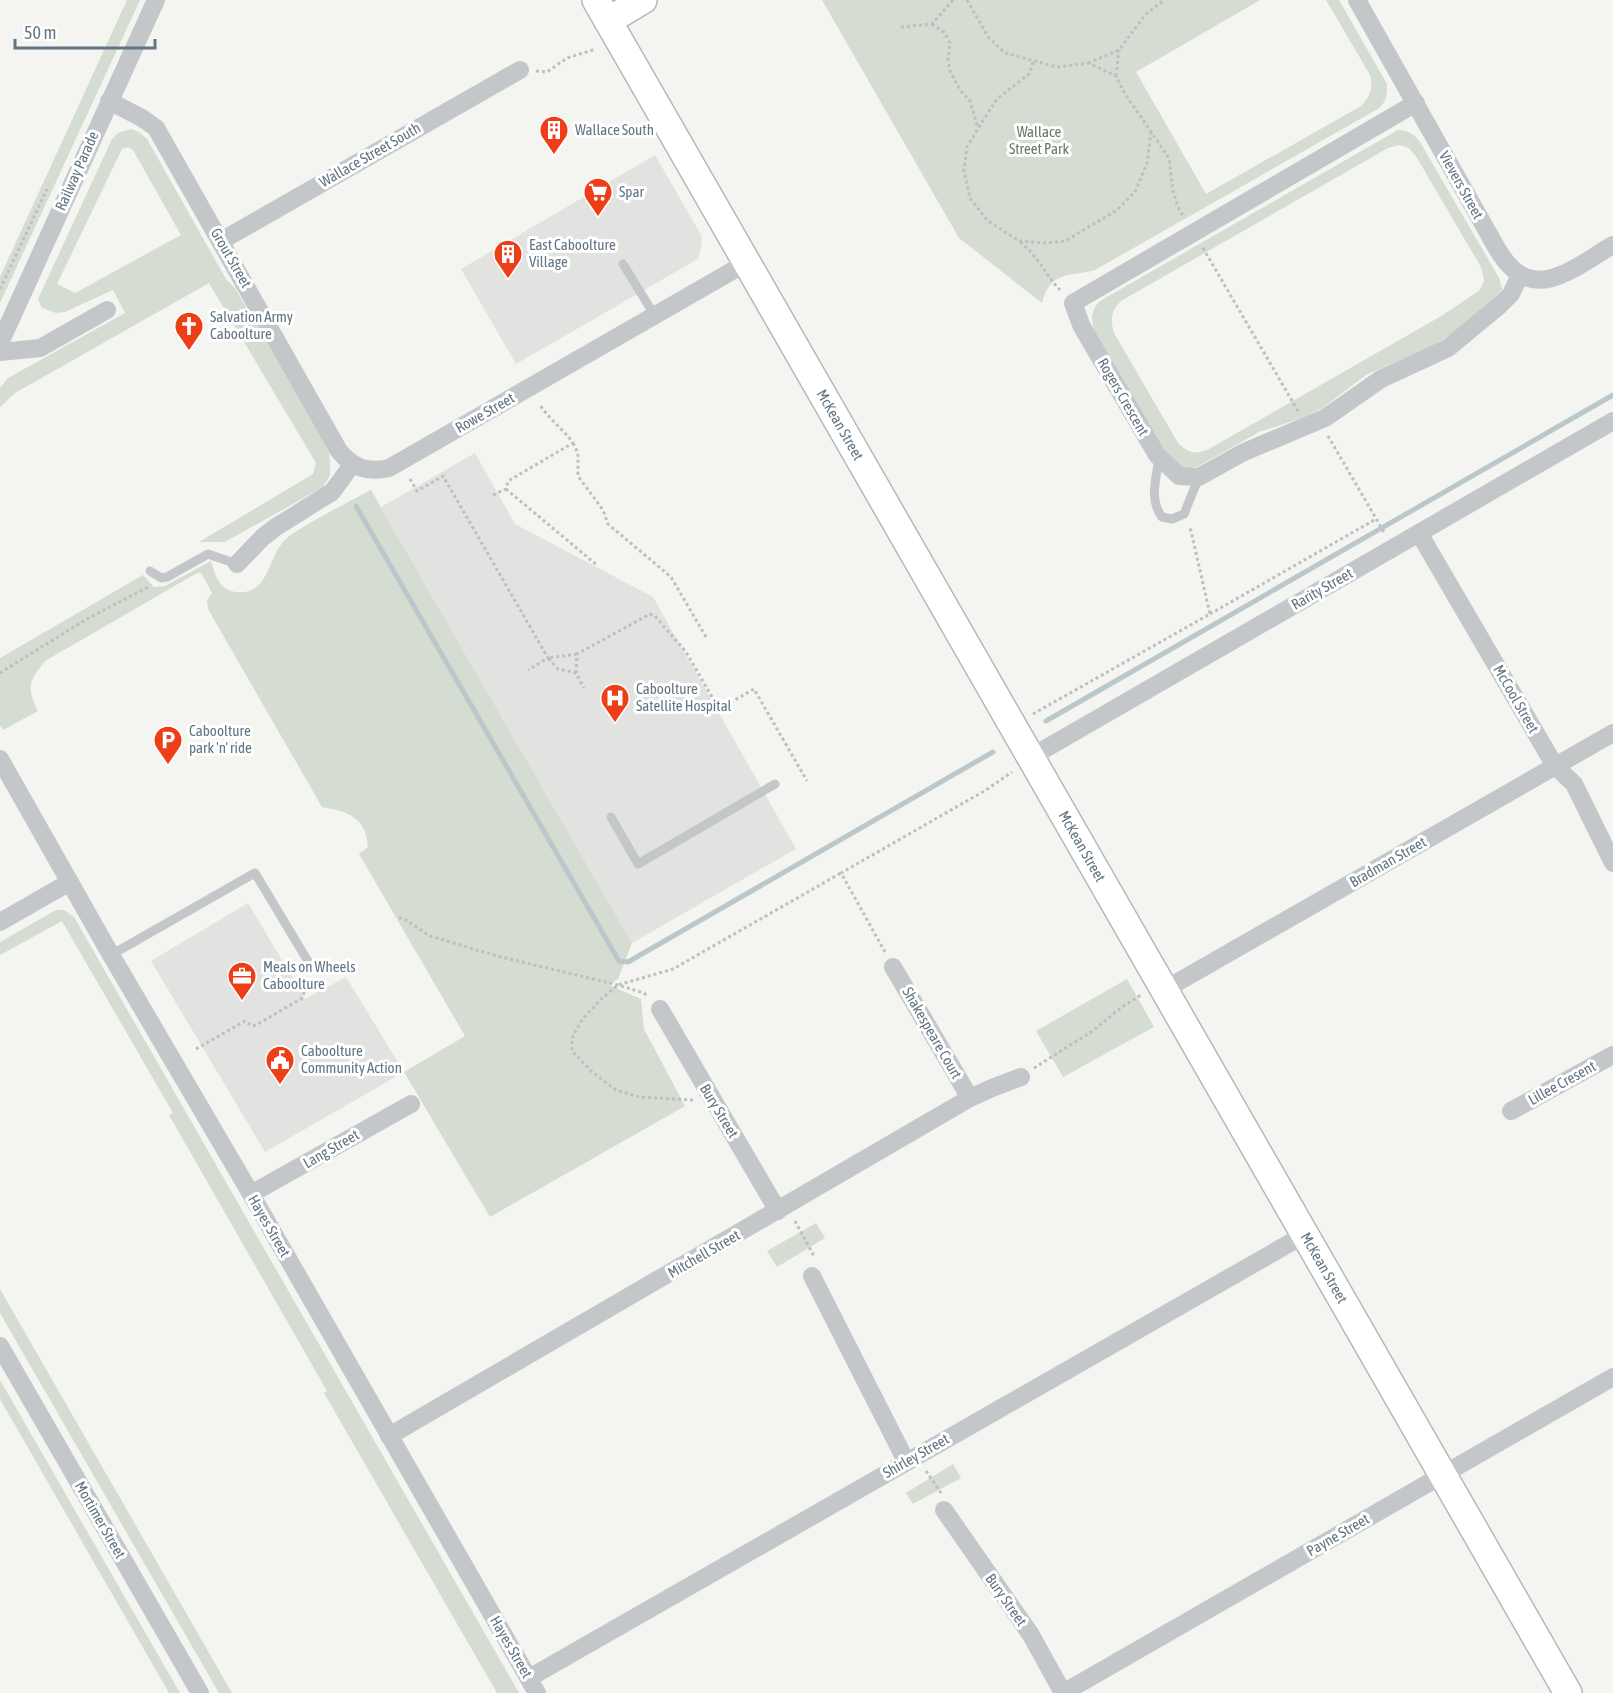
<svg xmlns="http://www.w3.org/2000/svg" width="1613" height="1693" viewBox="0 0 1613 1693" font-family="'Asap Condensed',sans-serif">
<rect width="100%" height="100%" fill="#f4f4f0"/>
<g fill="#e2e3e1">
<polygon points="655,155 701,235 702,244 698,259 516,364 461,269"/>
<polygon points="475,453 515,524 653,597 796,849 632,943 381,507"/>
<polygon points="248,903 305,999 346,977 404,1072 265,1152 151,961"/>
</g>
<g fill="#d5dcd1" fill-rule="evenodd">
<polygon points="127,0 140,0 0,303 0,277"/>
<path d="M822 0H1260L1136 72 1206 194 1361 106C1371 96 1373 89 1370 75L1326 0H1339L1387 84C1387 96 1386 104 1376 110L1095 270C1068 277 1050 271 1042 303L959 238Z"/>
<path d="M131 129 139 132 147 139 226 279 235 288 322 436 329 452 330 461V475L323 487 225 542H199L313 474 316 463 209 283 15 393 0 407V388L8 378 125 313 113 290 65 312 56 313 42 308 38 299 112 139 118 133ZM128 147 133 150 181 235 75 293 57 284 122 149Z"/>
<path d="M1398 130C1408 130 1414 134 1420 142L1499 278 1502 289 1490 303 1455 332 1431 347 1366 375 1321 409 1302 418 1259 432 1197 467 1182 469 1167 458 1095 334C1091 321 1090 311 1100 301ZM1399 145 1409 148 1417 158 1481 267 1484 280 1480 290 1443 315 1209 449C1196 455 1188 453 1178 443L1114 333C1110 319 1111 311 1121 301L1388 148Z"/>
<path d="M371 490 632 943 618 979 609 985 641 999 644 1029 685 1106 490 1217 404 1072 465 1036 359 854 368 847C366 817 349 812 322 807L208 609 207 600 212 593 201 573H197L45 661C29 681 26 687 38 711L3 730 0 725V658L143 575 154 587 165 586 211 561C215 575 219 590 236 592 270 596 267 556 286 539 291 534 299 530 305 526 327 513 348 502 371 490Z"/>
<polygon points="56,910 64,910 74,917 519,1693 497,1693 324,1393 327,1391 169,1115 173,1113 62,921 0,955 0,942"/>
<polygon points="1127,979 1154,1027 1063,1077 1036,1031"/>
<polygon points="816,1223 825,1238 777,1267 767,1251"/>
<polygon points="0,1289 232,1693 219,1693 0,1313"/>
<polygon points="0,1380 180,1693 169,1693 0,1399"/>
<polygon points="953,1464 961,1478 913,1504 906,1493"/>
</g>
<g fill="none" stroke-linecap="round" stroke-linejoin="round">
<g stroke="#bac7cb" stroke-width="5">
<polyline points="356,506 619,961 628,962 993,752"/>
<polyline points="1046,721 1613,395"/>
</g>
<g stroke="#b3b9bd" stroke-width="30">
<g id="secondary">
<path id="s1" d="M596 0 1568 1693"/>
<polyline points="608,21 643,0"/>
</g>
</g>
<g stroke="#bdbfc1" stroke-width="3" stroke-dasharray="3 3" stroke-linecap="butt">
<polyline points="967,0 989,38 1005,53 1057,67 1088,63 1116,76 1125,94 1169,158 1173,191 1178,207 1184,218"/>
<polyline points="932,24 944,32 950,43 948,58 950,71 960,90 970,101 978,128"/>
<polyline points="901,27 932,24 953,0"/>
<polyline points="1033,62 1029,74 997,99 984,119 967,147 964,171 970,198 987,220 1019,241 1044,243 1065,241 1117,210 1135,192 1147,163 1151,132"/>
<polyline points="1088,63 1119,50 1145,15 1164,0"/>
<polyline points="536,71 547,72 567,58 596,49"/>
<polyline points="1116,76 1119,50"/>
<path d="M1020 242C1038 256 1045 274 1060 290"/>
<polyline points="1203,248 1298,411"/>
<polyline points="0,289 47,189"/>
<polyline points="1328,436 1385,534"/>
<polyline points="573,443 578,453 578,476 603,510 608,524 671,577 706,637"/>
<polyline points="410,479 417,491 443,476 548,658 528,670"/>
<polyline points="506,489 598,566"/>
<path d="M493 495 506 489 508 481 573 443C563 429 550 420 540 405"/>
<polyline points="1210,614 1376,519"/>
<polyline points="577,654 548,658 558,669 576,673 584,688"/>
<polyline points="0,673 85,620 150,586"/>
<polyline points="576,673 577,654 650,614 655,616 686,652 719,709 754,689 807,781"/>
<polyline points="1033,714 1210,614 1190,527"/>
<polyline points="399,918 403,918 430,936 497,956 618,985 644,993 648,997"/>
<polyline points="885,952 841,873 986,790 1012,772"/>
<polyline points="196,1049 245,1021 252,1026 256,1025 301,999 310,980"/>
<polyline points="1034,1068 1091,1032 1122,1007 1141,995"/>
<polyline points="693,1100 639,1097 616,1090 592,1072 572,1051 572,1038 582,1020 599,1001 618,985 673,969 841,873"/>
<polyline points="795,1221 815,1258"/>
<polyline points="926,1471 941,1493"/>
</g>
<g stroke="#c3c7ca" stroke-width="9">
<polyline points="623,264 655,316"/>
<path d="M1159 459C1156 479 1149 500 1162 517L1172 519 1184 514 1199 477"/>
<polyline points="150,571 161,578 167,577 208,554 237,564"/>
<polyline points="611,817 638,864 775,784"/>
<polyline points="111,955 255,873 312,968"/>
</g>
<g stroke="#c3c7ca" stroke-width="18">
<path d="M1357 0 1486 229C1493 241 1499 255 1509 265 1540 301 1582 262 1613 245"/>
<path d="M109 101 142 118 156 128 339 451C353 468 368 473 389 468L746 263"/>
<polyline points="1416,103 1073,303 1082,327 1157,455 1179,476 1199,477 1242,453 1325,418 1381,379 1448,348 1500,305 1511,294 1520,275"/>
<polyline points="221,241 520,70"/>
<polyline points="0,343 156,0"/>
<polyline points="0,352 40,348 107,310"/>
<polyline points="1419,533 1555,766 1574,784 1613,863"/>
<polyline points="237,564 263,537 276,527 332,492 352,465"/>
<polyline points="1031,757 1613,421"/>
<polyline points="0,759 111,955 251,1194 537,1693"/>
<polyline points="0,922 70,882"/>
<polyline points="893,967 970,1098"/>
<polyline points="1164,990 1613,733"/>
<polyline points="660,1009 778,1211"/>
<polyline points="1511,1111 1613,1055"/>
<polyline points="251,1194 411,1104"/>
<polyline points="812,1276 906,1461"/>
<polyline points="0,1346 200,1693"/>
<polyline points="389,1436 970,1098 992,1088 1021,1077"/>
<polyline points="944,1510 1031,1635 1063,1693"/>
<polyline points="529,1678 1304,1235"/>
<polyline points="1063,1693 1613,1377"/>
</g>
<use href="#secondary" stroke="#fff" stroke-width="27"/>
</g>
<defs>
<g id="building-pin" transform="scale(1.5)"><path d="M0 17L-7.5 6A9.5 9.5 0 1 1 7.5 6Z" fill="#ed3f17" stroke="#fff"/><path d="M-4-6H4V6H1V3H-1V6H-4ZM-2.5-4.3h1.7v1.8h-1.7ZM.8-4.3h1.7v1.8H.8ZM-2.5-1h1.7V.8h-1.7ZM.8-1h1.7V.8H.8Z" fill="#fff"/></g>
<g id="supermarket-pin" transform="scale(1.5)"><path d="M0 17L-7.5 6A9.5 9.5 0 1 1 7.5 6Z" fill="#ed3f17" stroke="#fff"/><path d="M-6-5.5h2.5l.6 2H6L4.5 2H-2.5L-4.4-4H-6ZM-1.5 3.2a1.3 1.3 0 1 0 .1 0ZM3 3.2a1.3 1.3 0 1 0 .1 0Z" fill="#fff"/></g>
<g id="church-pin" transform="scale(1.5)"><path d="M0 17L-7.5 6A9.5 9.5 0 1 1 7.5 6Z" fill="#ed3f17" stroke="#fff"/><path d="M-1.2-6h2.4v3.5h3.3v2.4h-3.3V6h-2.4V-.1h-3.3v-2.4h3.3Z" fill="#fff"/></g>
<g id="hospital-pin" transform="scale(1.5)"><path d="M0 17L-7.5 6A9.5 9.5 0 1 1 7.5 6Z" fill="#ed3f17" stroke="#fff"/><path d="M-5-5h3v3.5h4V-5h3V5h-3V1.5h-4V5h-3Z" fill="#fff"/></g>
<g id="parking-pin" transform="scale(1.5)"><path d="M0 17L-7.5 6A9.5 9.5 0 1 1 7.5 6Z" fill="#ed3f17" stroke="#fff"/><path d="M-3.5-5.5H1a3.5 3.5 0 0 1 0 7H-1V5.5H-3.5ZM-1-3.4V-.6H.8a1.4 1.4 0 0 0 0-2.8Z" fill="#fff"/></g>
<g id="office-pin" transform="scale(1.5)"><path d="M0 17L-7.5 6A9.5 9.5 0 1 1 7.5 6Z" fill="#ed3f17" stroke="#fff"/><path d="M-6-3h4V-5.5h4V-3h4V5H-6ZM-1-4.5V-3h2v-1.5ZM-6 0V1H6V0Z" fill="#fff"/></g>
<g id="civic-pin" transform="scale(1.5)"><path d="M0 17L-7.5 6A9.5 9.5 0 1 1 7.5 6Z" fill="#ed3f17" stroke="#fff"/><path d="M-.6-6.5H3V-4.5H.6V-3L4-1V1h2V6H-6V1h2V-1L-.6-3ZM-1.2 2.5V6h2.4V2.5Z" fill="#fff"/></g>
</defs>
<g fill-rule="evenodd">
<use href="#building-pin" x="554" y="130"/>
<use href="#supermarket-pin" x="598" y="192"/>
<use href="#building-pin" x="508" y="254"/>
<use href="#church-pin" x="189" y="326"/>
<use href="#hospital-pin" x="615" y="698"/>
<use href="#parking-pin" x="168" y="740"/>
<use href="#office-pin" x="242" y="976"/>
<use href="#civic-pin" x="280" y="1060"/>
</g>
<g text-anchor="middle" stroke-width="6" stroke-linejoin="round" paint-order="stroke">
<g font-size="15" fill="#617583" stroke="#fff" text-anchor="start">
<text x="575" y="135">Wallace South</text>
<text x="619" y="197">Spar</text>
<text x="529" y="250">East Caboolture<tspan x="529" dy="17">Village</tspan></text>
<text x="210" y="322">Salvation Army<tspan x="210" dy="17">Caboolture</tspan></text>
<text x="636" y="694">Caboolture<tspan x="636" dy="17">Satellite Hospital</tspan></text>
<text x="189" y="736">Caboolture<tspan x="189" dy="17">park 'n' ride</tspan></text>
<text x="263" y="972">Meals on Wheels<tspan x="263" dy="17">Caboolture</tspan></text>
<text x="301" y="1056">Caboolture<tspan x="301" dy="17">Community Action</tspan></text>
</g>
<g font-size="15" fill="#677a60" stroke="#fff">
<text x="1039" y="137">Wallace<tspan x="1039" dy="17">Street Park</tspan></text>
</g>
<g font-size="15" fill="#617583" stroke="#fff">
<text transform="translate(370 155) rotate(-30)" y="5">Wallace Street South</text>
<text transform="translate(77 171) rotate(-66)" y="5">Railway Parade</text>
<text transform="translate(1461 185) rotate(61)" y="5">Vievers Street</text>
<text transform="translate(231 258) rotate(60)" y="5">Grout Street</text>
<text transform="translate(1123 397) rotate(60)" y="5">Rogers Crescent</text>
<text transform="translate(485 413) rotate(-30)" y="5">Rowe Street</text>
<text dy="5" stroke="none"><textPath href="#s1" startOffset="490">McKean Street</textPath></text>
<text transform="translate(1322 589) rotate(-30)" y="5">Rarity Street</text>
<text transform="translate(1516 699) rotate(60)" y="5">McCool Street</text>
<text dy="5" stroke="none"><textPath href="#s1" startOffset="976">McKean Street</textPath></text>
<text transform="translate(1388 862) rotate(-30)" y="5">Bradman Street</text>
<text transform="translate(932 1033) rotate(60)" y="5">Shakespeare Court</text>
<text transform="translate(1562 1083) rotate(-29)" y="5">Lillee Cresent</text>
<text transform="translate(719 1111) rotate(59)" y="5">Bury Street</text>
<text transform="translate(331 1149) rotate(-30)" y="5">Lang Street</text>
<text transform="translate(269 1226) rotate(60)" y="5">Hayes Street</text>
<text transform="translate(704 1254) rotate(-30)" y="5">Mitchell Street</text>
<text dy="5" stroke="none"><textPath href="#s1" startOffset="1462">McKean Street</textPath></text>
<text transform="translate(916 1456) rotate(-30)" y="5">Shirley Street</text>
<text transform="translate(100 1520) rotate(60)" y="5">Mortimer Street</text>
<text transform="translate(1338 1535) rotate(-30)" y="5">Payne Street</text>
<text transform="translate(1006 1600) rotate(55)" y="5">Bury Street</text>
<text transform="translate(511 1647) rotate(60)" y="5">Hayes Street</text>
</g>
</g>
<path d="M15 39v9h140v-9" fill="none" stroke="#617583" stroke-width="3"/>
<text x="24" y="39" font-size="18" fill="#617583" stroke="#ffffff" stroke-width="4.5" paint-order="stroke">50 m</text>
</svg>
